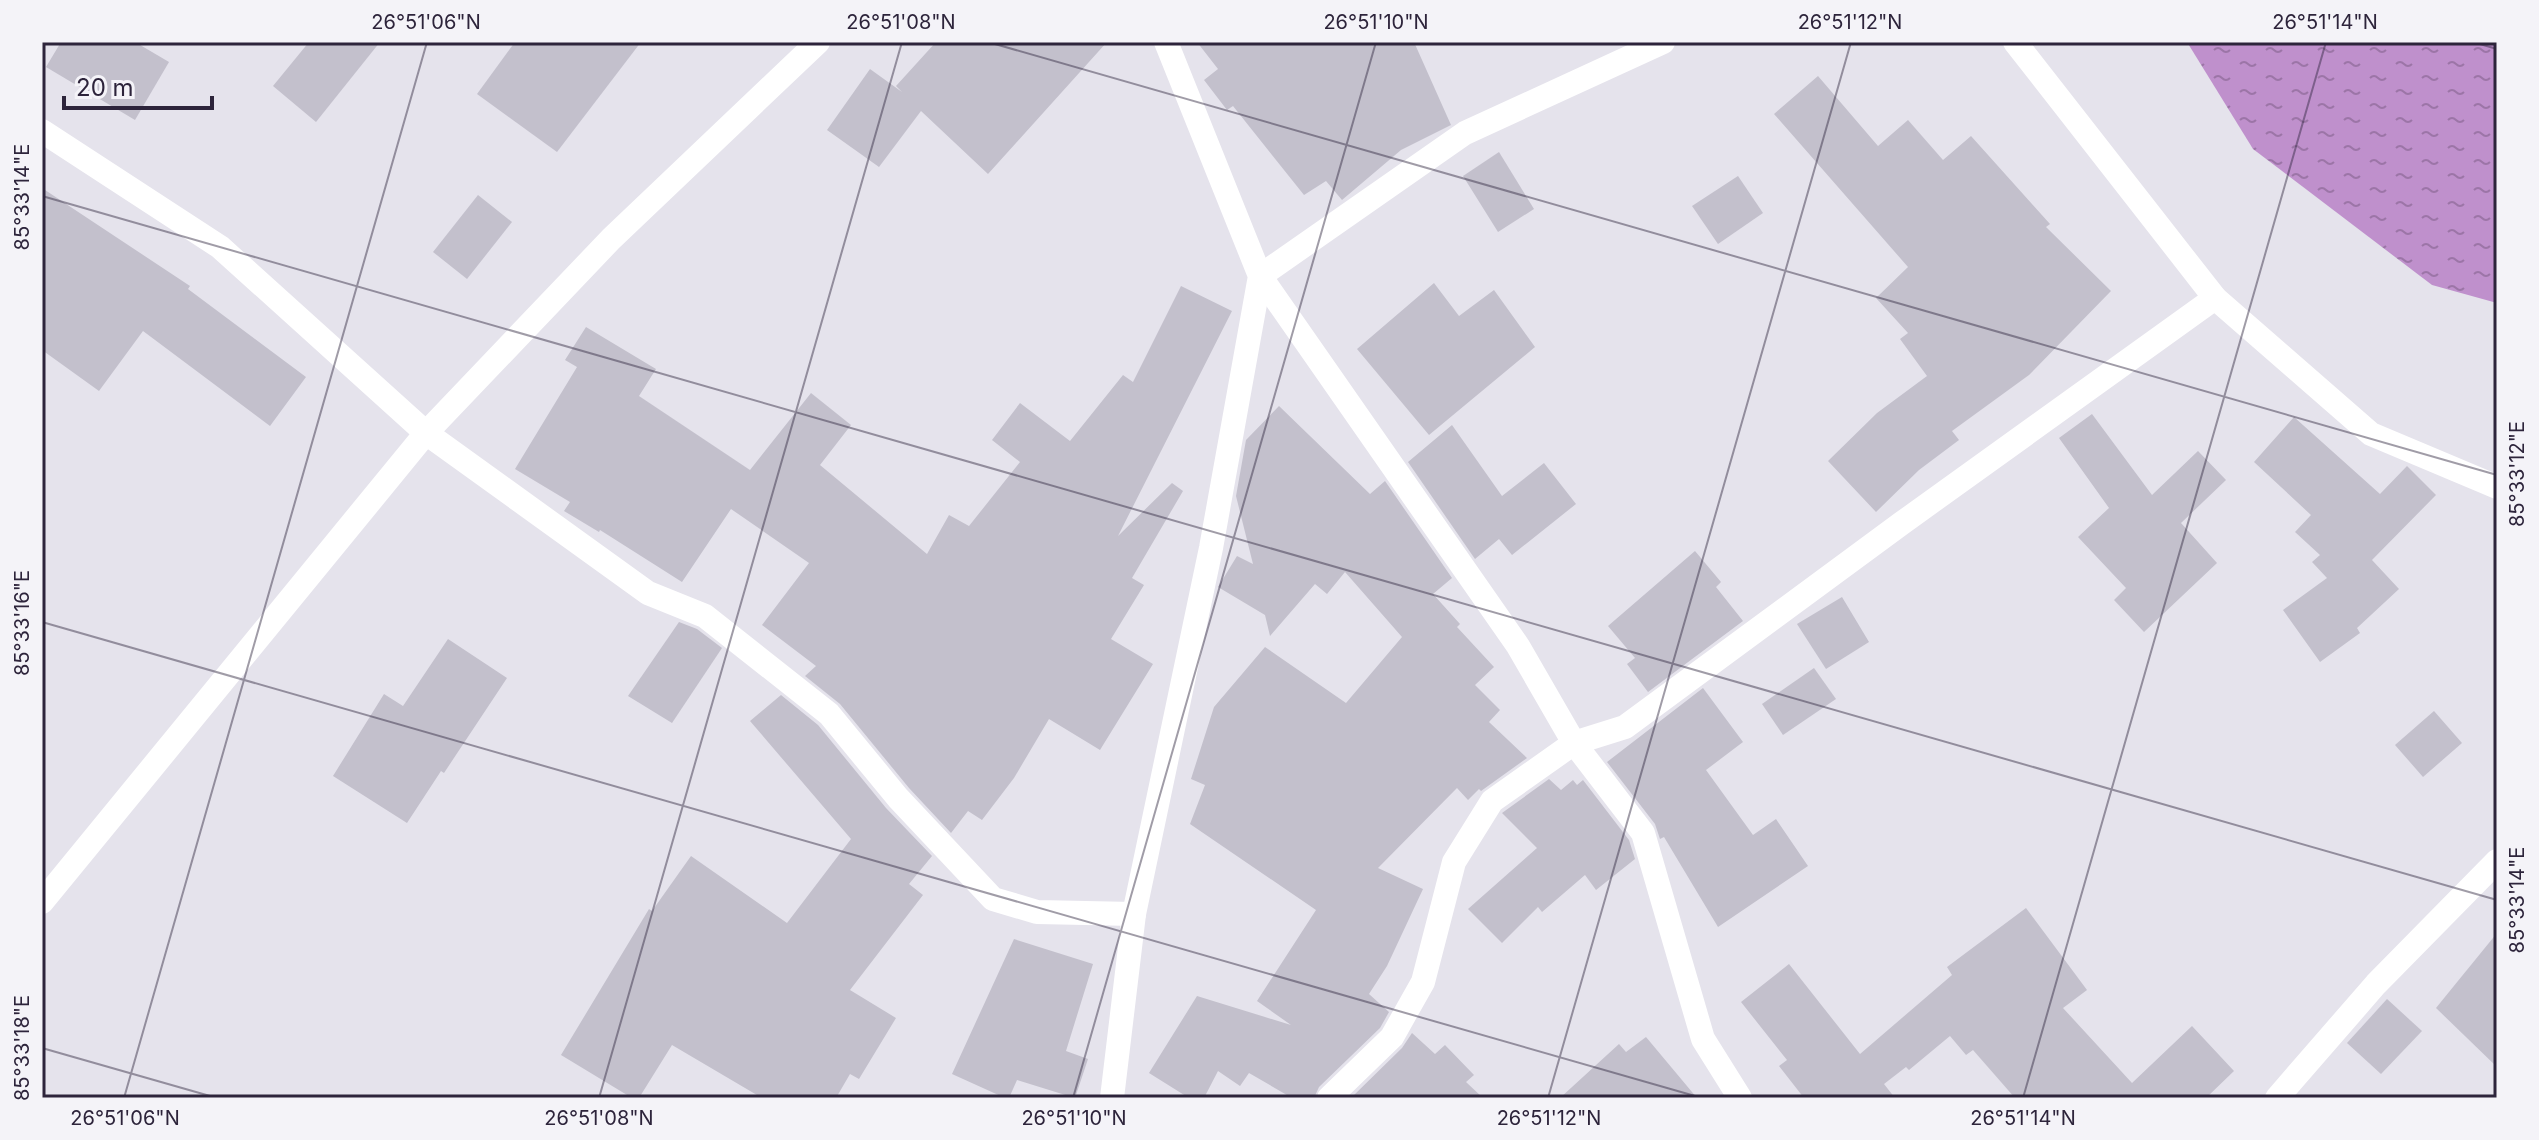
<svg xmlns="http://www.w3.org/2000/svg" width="2539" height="1140" viewBox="0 0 2539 1140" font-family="Inter,sans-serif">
<defs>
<pattern id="water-ripples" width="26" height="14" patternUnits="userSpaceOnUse" patternTransform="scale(2)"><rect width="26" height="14" fill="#bf90cc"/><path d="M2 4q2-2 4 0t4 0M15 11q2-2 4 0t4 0" fill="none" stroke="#9c75a7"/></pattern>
</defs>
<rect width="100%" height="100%" fill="#e5e3ec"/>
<polygon fill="url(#water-ripples)" points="2187,42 2497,42 2497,303 2432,285 2253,149"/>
<g fill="#c3c0cc">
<polygon points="61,42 135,42 169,62 135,120 46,67"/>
<polygon points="309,42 380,42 316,122 273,86"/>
<polygon points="515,42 641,42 557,152 477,94"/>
<polygon points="936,42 1107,42 988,174 921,111 879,167 827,130 870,69 902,92 896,86"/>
<polygon points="1197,42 1414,42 1451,125 1401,150 1342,200 1326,181 1304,195 1233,106 1227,110 1204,80 1218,69"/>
<polygon points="1818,76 1878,146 1908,120 1943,160 1971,136 2050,224 2046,227 2111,291 2029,375 1952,431 1959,440 1919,470 1876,512 1828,461 1877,413 1927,376 1900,339 1908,333 1876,298 1908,267 1774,114"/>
<polygon points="1499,152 1534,209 1498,232 1463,176"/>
<polygon points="1738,176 1763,213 1718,244 1692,206"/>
<polygon points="42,188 190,286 188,289 306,377 270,426 143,331 99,391 42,350"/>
<polygon points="478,195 512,222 467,279 433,252"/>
<polygon points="1434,283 1459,316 1494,290 1535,347 1429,435 1357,349"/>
<polygon points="1181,286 1232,311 1118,536 1172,483 1183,491 1132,578 1144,585 1111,639 1153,664 1100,750 1049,719 1014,778 982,820 968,811 951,833 909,788 840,704 805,676 816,666 762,625 809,563 731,509 682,582 600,530 599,532 564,511 570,502 515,469 577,367 565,360 586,327 656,369 639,396 750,470 811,393 851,425 820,465 927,554 949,515 969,526 1020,462 992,440 1020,403 1070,441 1123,375 1133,382"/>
<polygon points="1279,406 1370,494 1385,481 1452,578 1433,594 1460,624 1457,627 1494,667 1475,685 1500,710 1489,722 1527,758 1481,791 1479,789 1468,800 1457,788 1378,868 1423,889 1387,966 1369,994 1389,1012 1380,1028 1319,1087 1314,1098 1292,1098 1249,1073 1240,1086 1218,1071 1204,1098 1189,1098 1149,1073 1197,996 1291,1025 1257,1001 1316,910 1190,824 1205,785 1191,779 1214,707 1265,647 1346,703 1402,637 1345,572 1327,594 1315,584 1270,636 1265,615 1218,587 1237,556 1253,564 1236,496 1246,440"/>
<polygon points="2092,414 2152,495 2198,451 2226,480 2181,523 2217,563 2144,632 2114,600 2126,588 2078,537 2109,508 2059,438"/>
<polygon points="2294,417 2380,494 2407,466 2436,495 2372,560 2399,589 2357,628 2360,633 2320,662 2283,610 2327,578 2312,562 2320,555 2295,532 2311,515 2254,462"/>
<polygon points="1452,425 1502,496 1544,463 1576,504 1512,555 1499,539 1475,559 1408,462"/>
<polygon points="1695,551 1721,582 1716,587 1743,621 1648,692 1627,664 1635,658 1608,626"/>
<polygon points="1842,597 1869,642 1826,669 1797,624"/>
<polygon points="679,622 697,629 722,648 672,723 628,696"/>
<polygon points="448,639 507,678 444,773 441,771 407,823 333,776 384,694 403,706"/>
<polygon points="1814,668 1836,699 1783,735 1762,704"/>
<polygon points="1703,688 1743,742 1706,770 1753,835 1776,819 1808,866 1718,927 1664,837 1660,839 1655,824 1607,762"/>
<polygon points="781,695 818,725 886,808 932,856 909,884 923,895 850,990 896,1018 859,1079 850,1074 836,1098 762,1098 672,1045 639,1098 632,1098 561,1055 649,909 652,911 691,856 787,923 851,839 750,721"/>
<polygon points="2434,711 2462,743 2423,777 2395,745"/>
<polygon points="1549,779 1561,790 1573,780 1577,785 1583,780 1629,840 1635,859 1596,890 1585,875 1542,912 1538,907 1502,943 1468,909 1537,848 1502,813"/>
<polygon points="2026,908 2087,990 2063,1008 2132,1083 2192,1026 2234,1071 2206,1098 2015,1098 1973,1050 1966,1055 1950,1036 1909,1070 1906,1067 1884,1084 1895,1098 1804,1098 1779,1066 1787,1060 1741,1002 1789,964 1860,1054 1952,975 1947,967"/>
<polygon points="2497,933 2497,1067 2436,1008"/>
<polygon points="1014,939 1093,964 1066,1051 1088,1059 1075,1098 1017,1080 1009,1098 1005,1098 952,1074"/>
<polygon points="2387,999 2422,1031 2381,1074 2347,1043"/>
<polygon points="1412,1033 1435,1054 1445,1045 1474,1075 1466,1082 1483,1098 1351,1098 1402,1048"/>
<polygon points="1646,1037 1697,1098 1560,1098 1619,1044 1626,1052"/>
</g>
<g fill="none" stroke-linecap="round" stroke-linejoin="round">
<g stroke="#fff" stroke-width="24">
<polyline points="1663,42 1465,133 1260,276 1518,646 1574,743 1643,833 1703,1039 1740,1098"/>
<polyline points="2015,42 2215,298 2371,434 2497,487"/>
<polyline points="42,131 220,247 426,433 648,593 705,616 829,714 898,798 993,899 1037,912 1134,914"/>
<polyline points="1112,1098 1134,914 1211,548 1260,276 1166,42"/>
<polyline points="1329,1098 1392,1037 1423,982 1454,862 1492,801 1574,743 1625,727 1902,523 2215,298"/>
<polyline points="2277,1098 2376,984 2497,861"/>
</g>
<polyline stroke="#fff" stroke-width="24" points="42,902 426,433 611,239 818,42"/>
</g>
<path fill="none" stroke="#2d243b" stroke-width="2" stroke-opacity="0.45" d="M988 42 2497 475M2473 42 2497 49M42 196 2497 900M42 622 1702 1098M42 1048 217 1098M124 1098 427 42M599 1098 902 42M1073 1098 1376 42M1548 1098 1851 42M2023 1098 2326 42"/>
<rect width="2539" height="1140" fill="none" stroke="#f4f3f8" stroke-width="88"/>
<path d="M64 96v12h148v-12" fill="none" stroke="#2d243b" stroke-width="4"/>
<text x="76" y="96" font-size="24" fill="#2d243b" stroke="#f4f3f8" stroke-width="6" paint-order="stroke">20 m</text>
<rect x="44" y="44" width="2451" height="1052" fill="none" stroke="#2d243b" stroke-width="3"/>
<g font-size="20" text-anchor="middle" fill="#2d243b">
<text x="426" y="29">26°51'06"N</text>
<text x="901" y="29">26°51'08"N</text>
<text x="1376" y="29">26°51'10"N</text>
<text x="1850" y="29">26°51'12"N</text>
<text x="2325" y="29">26°51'14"N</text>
<text transform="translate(22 197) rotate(-90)" y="7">85°33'14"E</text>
<text transform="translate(2517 474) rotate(-90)" y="7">85°33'12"E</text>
<text transform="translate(22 623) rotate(-90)" y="7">85°33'16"E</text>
<text transform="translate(2517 900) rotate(-90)" y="7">85°33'14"E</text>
<text transform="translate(22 1048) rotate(-90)" y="7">85°33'18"E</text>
<text x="125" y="1125">26°51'06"N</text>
<text x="599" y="1125">26°51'08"N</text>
<text x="1074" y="1125">26°51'10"N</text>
<text x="1549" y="1125">26°51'12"N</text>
<text x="2023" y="1125">26°51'14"N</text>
</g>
</svg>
